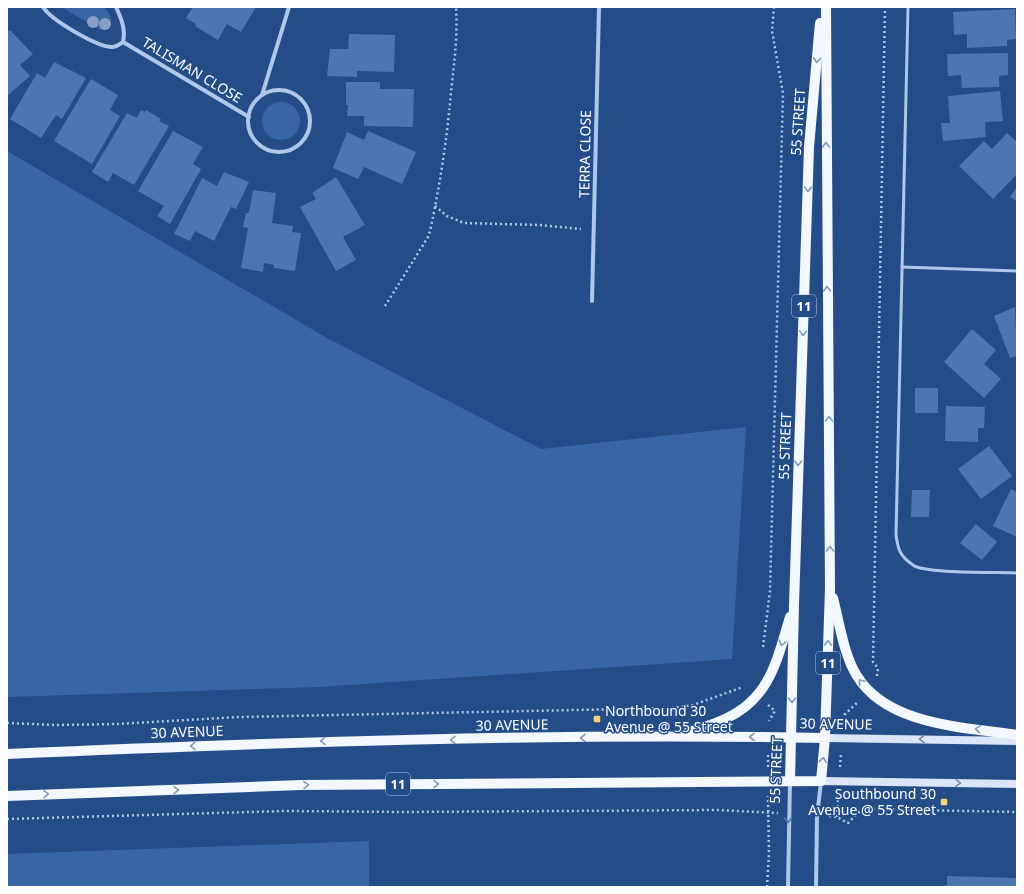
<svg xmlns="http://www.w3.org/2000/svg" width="1024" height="894" viewBox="0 0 1024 894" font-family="'Noto Sans',sans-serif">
<rect width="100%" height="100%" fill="#244d88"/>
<g fill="#3866a5">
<path d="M61 7H104C109 14 116 21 107 29L101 30Z"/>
<circle cx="281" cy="121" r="19"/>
<polygon points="7,151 327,338 541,449 746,427 732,659 319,687 7,697"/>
<polygon points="369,841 369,887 7,887 7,854"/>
</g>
<g fill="#4c76b0">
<polygon points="193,7 256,7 241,32 227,24 218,40 195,26 196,24 186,18"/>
<polygon points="1015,9 1016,39 1007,40 1007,46 967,48 967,34 954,35 953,12"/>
<polygon points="10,30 33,54 20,65 30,76 7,96 7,32"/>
<polygon points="349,34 395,35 394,72 357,71 357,77 327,76 330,49 348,49"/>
<polygon points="1008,53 1008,75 999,76 999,87 962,88 961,75 948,76 947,54"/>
<polygon points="54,62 86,78 62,119 56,115 41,138 10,119 37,73 45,78"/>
<polygon points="91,79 118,95 110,110 120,116 92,164 54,141"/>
<polygon points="346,82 380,82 380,89 414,89 413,127 364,126 364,116 347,116 348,105 346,105"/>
<polygon points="1000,91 1003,121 985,122 986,137 943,141 941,123 950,123 948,96"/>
<polygon points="141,110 145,112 146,110 161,119 159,121 169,126 134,185 113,173 108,182 92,172 127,113 137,118"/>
<polygon points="173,131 203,147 193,164 201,169 170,224 157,216 164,206 138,191"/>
<polygon points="368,131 416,152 402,184 364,167 358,179 333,168 347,132 364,140"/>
<polygon points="1007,133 1017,142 1017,174 993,199 959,166 984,141 992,149"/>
<polygon points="224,172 249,182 236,209 231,207 214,241 195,231 190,241 174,234 202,178 217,186"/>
<polygon points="336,177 365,225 343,237 356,260 336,271 300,207 316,199 312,193"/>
<polygon points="1017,187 1017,201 1010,197"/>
<polygon points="253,190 276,193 272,223 293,226 292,232 301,233 295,271 274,268 274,265 264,263 263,272 241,268 248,228 243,227 246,213 249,213"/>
<polygon points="1015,307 1017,356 1010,358 994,316"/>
<polygon points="972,329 996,350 984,364 1001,379 984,398 944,362"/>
<rect x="915" y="388" width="23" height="25"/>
<polygon points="946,406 985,407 984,428 978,428 978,442 945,441"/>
<polygon points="989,446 1012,476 981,499 958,469"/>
<polygon points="1011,489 1017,492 1017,537 993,526"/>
<polygon points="912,490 930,490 929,517 911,517"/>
<polygon points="976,524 997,542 982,560 960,543"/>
<polygon points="947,876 1017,878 1017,887 936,887 947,885"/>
</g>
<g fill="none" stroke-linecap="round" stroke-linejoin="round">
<g stroke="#afc8e9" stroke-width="2.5" stroke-dasharray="2 3" stroke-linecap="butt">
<polyline points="435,206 447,216 464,223 540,225 581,229"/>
<path d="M385 306 428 237 430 231C440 185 447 139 451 92 454 64 458 36 456 7"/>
<polyline points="763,647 770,591 783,93 772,31 774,7"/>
<polyline points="877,676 878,668 873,662 885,7"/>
<polyline points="768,705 775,711 769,721"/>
<polyline points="7,723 56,725 117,724 239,717 672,708 693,705 743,687"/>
<polyline points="844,725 845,714 858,702"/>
<polyline points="768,767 768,752"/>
<polyline points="840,767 841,754"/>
<polyline points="829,816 837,817 848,823 860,811 869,809 1017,812"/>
<polyline points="837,817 838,796"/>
<polyline points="7,819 285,811 404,812 719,810 778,813"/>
<polyline points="767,887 769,853 768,796"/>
</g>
<g stroke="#afc8e9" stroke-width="3">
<path d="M908 7 896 535C898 550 900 556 913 565 924 574 999 572 1017 573"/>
<polyline points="902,267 1017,271"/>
</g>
<g stroke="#afc8e9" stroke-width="4">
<path d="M43 7C51 20 97 47 112 47 117 47 120 44 123 42 126 29 121 18 116 7"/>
<polyline points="123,42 249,117"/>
<circle cx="279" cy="121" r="31"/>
<polyline points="262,95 289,7"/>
<polyline points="592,301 599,7"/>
<polyline points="788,887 790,781"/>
<polyline points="816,887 817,816 821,782"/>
</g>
<g stroke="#dae6f8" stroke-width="8">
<polyline points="825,738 1017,741"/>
<polyline points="821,781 1017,784"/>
</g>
<g stroke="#f3f7fe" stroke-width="10">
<path d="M833 598C839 621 844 656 857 676 888 726 965 727 1017 735"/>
<path d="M684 734C698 729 712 725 725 719 770 699 777 660 790 617"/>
<path d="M7 754C280 742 552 733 825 738"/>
<polyline points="790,781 794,605 809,147 820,23"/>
<polyline points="7,796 301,785 821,781 825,738 830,588 826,7"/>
</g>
</g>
<g fill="#84a0c5">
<circle cx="93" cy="22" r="6"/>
<circle cx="105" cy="24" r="6"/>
</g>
<defs><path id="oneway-chevron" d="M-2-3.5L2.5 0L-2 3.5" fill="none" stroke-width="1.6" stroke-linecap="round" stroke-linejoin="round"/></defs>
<g stroke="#819abd">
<use href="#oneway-chevron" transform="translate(817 60) rotate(95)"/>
<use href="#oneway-chevron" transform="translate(826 145) rotate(-91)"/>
<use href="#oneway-chevron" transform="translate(808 189) rotate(92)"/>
<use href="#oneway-chevron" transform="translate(827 289) rotate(-91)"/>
<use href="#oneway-chevron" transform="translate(803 333) rotate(92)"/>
<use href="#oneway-chevron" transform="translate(829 419) rotate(-91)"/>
<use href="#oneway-chevron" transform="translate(798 463) rotate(92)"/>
<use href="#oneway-chevron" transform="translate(830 549) rotate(-91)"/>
<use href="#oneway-chevron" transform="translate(782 643) rotate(107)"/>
<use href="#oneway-chevron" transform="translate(828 643) rotate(-88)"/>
<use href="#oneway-chevron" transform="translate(861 682) rotate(-130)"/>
<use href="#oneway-chevron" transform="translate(792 700) rotate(91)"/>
<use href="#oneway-chevron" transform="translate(978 729) rotate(-171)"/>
<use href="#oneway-chevron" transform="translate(752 737) rotate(-180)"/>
<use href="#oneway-chevron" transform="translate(583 738) rotate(179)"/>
<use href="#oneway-chevron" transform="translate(453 740) rotate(179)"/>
<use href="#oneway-chevron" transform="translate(323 741) rotate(179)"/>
<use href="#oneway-chevron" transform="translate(193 746) rotate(178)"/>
<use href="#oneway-chevron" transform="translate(823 760) rotate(-84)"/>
<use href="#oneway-chevron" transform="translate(436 784) rotate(-1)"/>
<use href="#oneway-chevron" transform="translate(306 785) rotate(-1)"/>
<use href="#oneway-chevron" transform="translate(176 790) rotate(-2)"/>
<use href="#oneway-chevron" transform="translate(46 794) rotate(-2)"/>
</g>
<g stroke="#6d8ab5">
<use href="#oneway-chevron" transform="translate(922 739) rotate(-179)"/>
<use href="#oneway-chevron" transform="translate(958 783) rotate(1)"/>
</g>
<use stroke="#5578aa" href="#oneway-chevron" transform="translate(788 820) rotate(90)"/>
<g fill="#f4d272" stroke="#244d88" stroke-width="1.5">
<rect x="593" y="715" width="8" height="8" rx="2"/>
<rect x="940" y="798" width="8" height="8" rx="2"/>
</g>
<g text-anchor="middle" stroke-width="3" stroke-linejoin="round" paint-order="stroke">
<g fill="#244d88" stroke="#bdcadb" stroke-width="1">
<rect x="792" y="295" width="24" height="22" rx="3"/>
<rect x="816" y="652" width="24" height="22" rx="3"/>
<rect x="386" y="773" width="24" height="22" rx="3"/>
</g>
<g font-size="13" font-weight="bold" fill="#fff">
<text x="804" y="311">11</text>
<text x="828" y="668">11</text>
<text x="398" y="789">11</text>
</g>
<g font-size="14" fill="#fff" stroke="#244d88">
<text transform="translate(192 70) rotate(31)" y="5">TALISMAN CLOSE</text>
<text transform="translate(798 122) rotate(-86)" y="5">55 STREET</text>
<text transform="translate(585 154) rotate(-89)" y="5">TERRA CLOSE</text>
<text transform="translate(785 446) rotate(-88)" y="5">55 STREET</text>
<text transform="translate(836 724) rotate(1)" y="5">30 AVENUE</text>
<text transform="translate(512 725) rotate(-1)" y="5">30 AVENUE</text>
<text transform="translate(187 732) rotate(-2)" y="5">30 AVENUE</text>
<text transform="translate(776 770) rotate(-88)" y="5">55 STREET</text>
</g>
<g font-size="14" fill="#fff" stroke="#244d88" text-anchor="start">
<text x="605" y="716">Northbound 30<tspan x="605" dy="16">Avenue @ 55 Street</tspan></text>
<text x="936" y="799" text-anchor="end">Southbound 30<tspan x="936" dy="16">Avenue @ 55 Street</tspan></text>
</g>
</g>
<rect width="1024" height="894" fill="none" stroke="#ffffff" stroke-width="16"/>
</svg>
